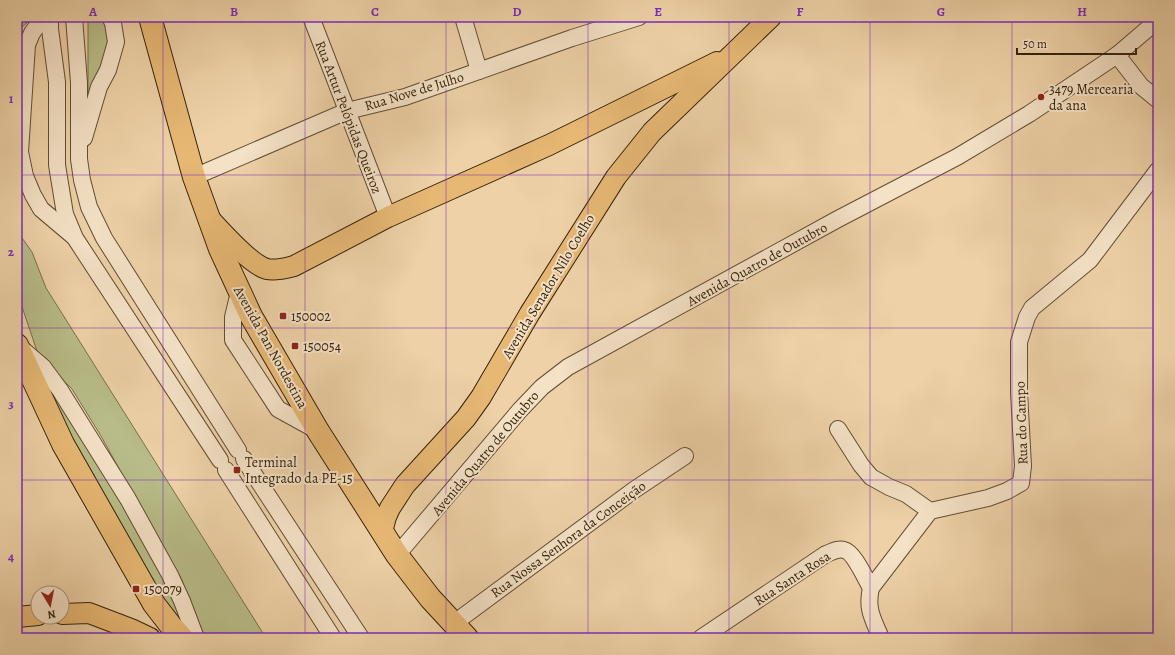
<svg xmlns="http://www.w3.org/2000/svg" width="1175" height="655" viewBox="0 0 1175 655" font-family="Alegreya,serif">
<rect width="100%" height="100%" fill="#eed1a7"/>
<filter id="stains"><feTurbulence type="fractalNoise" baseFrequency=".005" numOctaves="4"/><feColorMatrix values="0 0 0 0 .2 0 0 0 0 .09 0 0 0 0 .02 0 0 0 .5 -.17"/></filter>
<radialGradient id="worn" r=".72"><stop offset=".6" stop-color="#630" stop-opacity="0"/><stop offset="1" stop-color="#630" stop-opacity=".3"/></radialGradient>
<g fill="#b8bc88" stroke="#76704a">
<polygon points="17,17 34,17 17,31"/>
<polygon points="88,17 104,18 111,38 88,104"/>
<polygon points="17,231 32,252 46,288 266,638 206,638 193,614 182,580 144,514 101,436 72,389 38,354 17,292"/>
<polygon points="46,377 170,575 185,638 59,425"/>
</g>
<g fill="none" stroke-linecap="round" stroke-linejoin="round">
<g stroke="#624e33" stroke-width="18">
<g id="minor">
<polyline points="48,17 37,26 32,33 27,45 20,152 25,176 33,195 41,209 73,236"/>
<polyline points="50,17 50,29 57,82 57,165 65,214 75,238 220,460"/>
<polyline points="74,17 79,83 79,159 82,180 89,207 104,238 238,450"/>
<polyline points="311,17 388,217"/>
<polyline points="463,17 479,71"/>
<polyline points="1117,55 1141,86 1158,100"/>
<polyline points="84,138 99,87 108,70 116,42 113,23 110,17"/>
<polyline points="194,177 347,111 405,97 572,38 639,17"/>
<polyline points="239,292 233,317 233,340 278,409 318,431"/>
<polyline points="21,348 43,367 60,390 128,499 170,575 182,601 196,638"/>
<polyline points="838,429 861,465 871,477 889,487 906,494 930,511"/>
<polyline points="244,459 361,638"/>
<polyline points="226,470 333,638"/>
<polyline points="397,555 520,410 542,387 568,367 838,219 957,157 1029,114 1117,55 1158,20"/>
<polyline points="453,624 634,490 685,456"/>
<path d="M701 638 826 554C832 552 838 548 844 550 854 552 866 580 871 588"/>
<path d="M881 638C873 619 866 609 871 588L930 511 988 498 1007 491 1021 483 1023 466 1019 392V342L1027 317 1032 308 1090 260 1158 170"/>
</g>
</g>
<g stroke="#34230c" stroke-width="22">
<g id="major">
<path d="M209 218C221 231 251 265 267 269 276 271 286 268 294 266L388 217 549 145 717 62"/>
<polyline points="382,532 386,517 390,508 405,485 466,418 481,397 530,313 616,177 652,132 771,17"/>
<polyline points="62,614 89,613 131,629 150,638"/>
<polyline points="17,617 38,615"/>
</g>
</g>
<g stroke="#34230c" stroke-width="24">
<g id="highway">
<polyline points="150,17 194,177 220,249 251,316 318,431 397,555 430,598 467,638"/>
<polyline points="17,345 63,444 154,604 171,626 182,638"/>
</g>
</g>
<use href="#minor" stroke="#f4e1c6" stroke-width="16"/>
<use href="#major" stroke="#e7b874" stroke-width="20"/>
<use href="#highway" stroke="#e7b874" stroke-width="22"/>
</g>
<path fill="none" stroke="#7b2cbf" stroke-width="1" stroke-opacity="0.55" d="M163 17V638M305 17V638M446 17V638M588 17V638M729 17V638M870 17V638M1012 17V638M17 175H1158M17 328H1158M17 480H1158"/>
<g fill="#8f2418" stroke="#f4e1c6" stroke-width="1.5">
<circle cx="1041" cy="97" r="4"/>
<rect x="279" y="312" width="8" height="8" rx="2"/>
<rect x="291" y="342" width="8" height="8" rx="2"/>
<rect x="233" y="466" width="8" height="8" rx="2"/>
<rect x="132" y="585" width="8" height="8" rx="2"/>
</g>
<g text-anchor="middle" stroke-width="4" stroke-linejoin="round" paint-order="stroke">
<g font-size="14" fill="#34230c" stroke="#f4e1c6" text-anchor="start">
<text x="1049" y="94">3479 Mercearia<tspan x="1049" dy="16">da ana</tspan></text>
<text x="291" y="321">150002</text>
<text x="303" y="351">150054</text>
<text x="245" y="467">Terminal<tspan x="245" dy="16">Integrado da PE-15</tspan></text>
<text x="144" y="594">150079</text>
</g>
<g font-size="14" fill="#34230c" stroke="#f4e1c6">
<text transform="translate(414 91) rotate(-17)" y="5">Rua Nove de Julho</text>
<text transform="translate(349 117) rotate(69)" y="5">Rua Artur Pelópidas Queiroz</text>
<text transform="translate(757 264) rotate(-29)" y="5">Avenida Quatro de Outubro</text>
<text transform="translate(548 286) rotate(-59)" y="5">Avenida Senador Nilo Coelho</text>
<text transform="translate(271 347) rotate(61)" y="5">Avenida Pan Nordestina</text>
<text transform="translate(1021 423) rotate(-92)" y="5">Rua do Campo</text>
<text transform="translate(485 453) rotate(-50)" y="5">Avenida Quatro de Outubro</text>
<text transform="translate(568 539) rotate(-36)" y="5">Rua Nossa Senhora da Conceição</text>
<text transform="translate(792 578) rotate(-33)" y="5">Rua Santa Rosa</text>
</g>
</g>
<rect width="1175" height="655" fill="none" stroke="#eed1a7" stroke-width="44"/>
<g transform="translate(50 605) rotate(170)"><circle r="19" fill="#f4e1c6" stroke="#a7957c"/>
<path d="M0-3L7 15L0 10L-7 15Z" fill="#8f2418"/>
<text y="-6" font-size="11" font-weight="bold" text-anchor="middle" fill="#34230c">N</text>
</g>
<path d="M1017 48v6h119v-6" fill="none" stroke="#34230c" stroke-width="2"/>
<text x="1023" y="48" font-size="12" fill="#34230c" stroke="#f4e1c6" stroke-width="3" paint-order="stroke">50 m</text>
<rect x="22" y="22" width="1131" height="611" fill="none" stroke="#7b2cbf" stroke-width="1.5"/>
<g font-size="13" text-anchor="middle" font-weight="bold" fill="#7b2cbf">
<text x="93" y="16">A</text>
<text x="234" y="16">B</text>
<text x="375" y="16">C</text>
<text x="517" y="16">D</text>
<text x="658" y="16">E</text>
<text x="800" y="16">F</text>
<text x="941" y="16">G</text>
<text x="1082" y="16">H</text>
<text x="11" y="103">1</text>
<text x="11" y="256">2</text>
<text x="11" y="408">3</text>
<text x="11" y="561">4</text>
</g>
<rect width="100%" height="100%" filter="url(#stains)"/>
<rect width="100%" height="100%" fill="url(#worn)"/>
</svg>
